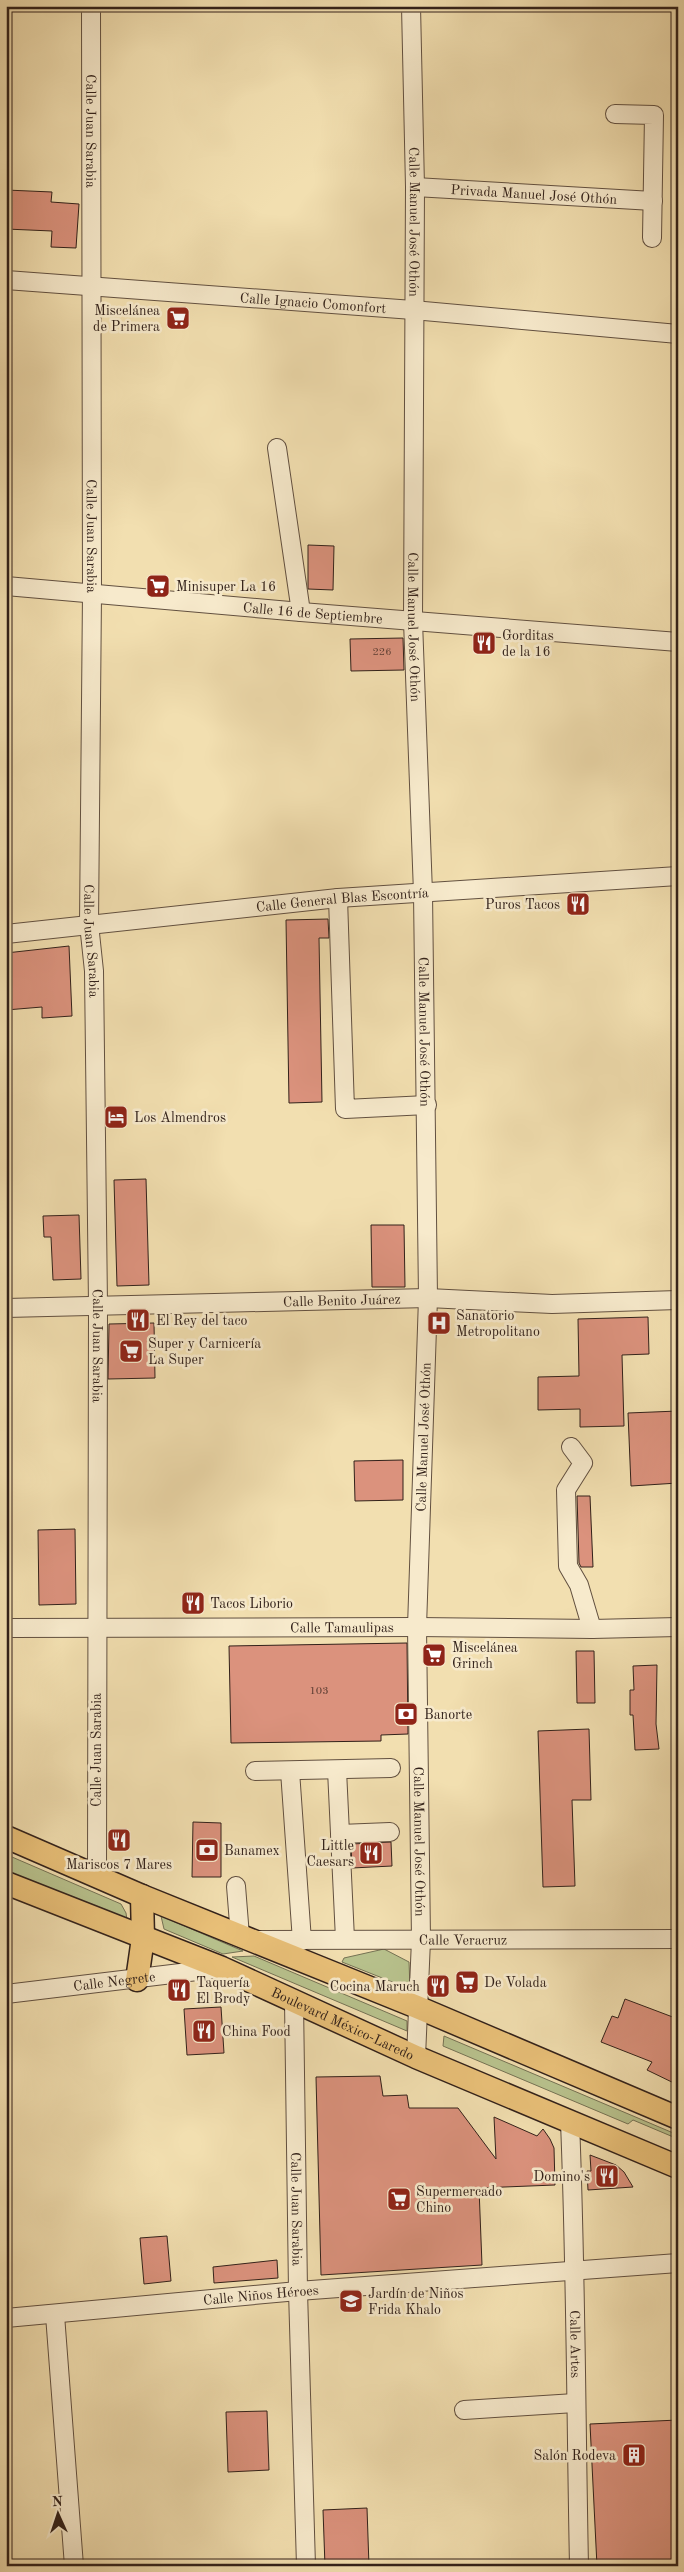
<svg xmlns="http://www.w3.org/2000/svg" width="684" height="2572" viewBox="0 0 684 2572" font-family="'Old Standard TT',serif">
<rect width="100%" height="100%" fill="#f2dfb0"/>
<filter id="stains"><feTurbulence type="fractalNoise" baseFrequency=".004" numOctaves="4"/><feColorMatrix values="0 0 0 0 .2 0 0 0 0 .09 0 0 0 0 .02 0 0 0 .5 -.17"/></filter>
<radialGradient id="worn" r=".72"><stop offset=".6" stop-color="#630" stop-opacity="0"/><stop offset="1" stop-color="#630" stop-opacity=".3"/></radialGradient>
<g fill="#b8c28d" stroke="#757254">
<polygon points="6,1856 12,1857 121,1904 126,1913 127,1920 6,1871"/>
<polygon points="161,1916 243,1951 223,1954 164,1929"/>
<polygon points="384,1949 409,1962 410,1989 342,1962 344,1958"/>
<polygon points="254,1956 407,2021 407,2031 232,1957"/>
<polygon points="444,2036 678,2135 678,2139 633,2120 628,2124 443,2046"/>
</g>
<g fill="#db927d" stroke="#32211a">
<polygon points="6,190 52,192 51,202 79,204 76,248 51,247 52,231 6,229"/>
<polygon points="308,545 334,546 333,590 308,589"/>
<polygon points="403,638 404,670 351,671 350,639"/>
<polygon points="328,919 329,938 319,938 322,1102 289,1103 286,920"/>
<polygon points="69,946 72,1016 42,1018 42,1007 6,1010 6,953"/>
<polygon points="146,1179 149,1285 117,1286 114,1180"/>
<polygon points="79,1215 81,1279 53,1280 51,1237 44,1237 43,1216"/>
<polygon points="371,1225 404,1225 405,1287 372,1287"/>
<polygon points="648,1317 649,1354 622,1355 624,1426 580,1427 580,1409 538,1410 538,1377 579,1376 578,1319"/>
<polygon points="154,1323 155,1378 108,1379 109,1324"/>
<polygon points="678,1411 678,1483 631,1486 628,1413"/>
<polygon points="403,1460 403,1500 355,1501 354,1461"/>
<polygon points="577,1496 590,1496 593,1567 581,1567 579,1563"/>
<polygon points="75,1529 76,1604 39,1605 38,1530"/>
<polygon points="407,1643 408,1734 381,1735 381,1741 231,1743 229,1646"/>
<polygon points="576,1651 594,1651 595,1703 577,1703"/>
<polygon points="657,1665 656,1724 659,1749 635,1750 633,1715 630,1715 630,1690 634,1690 633,1666"/>
<polygon points="589,1729 591,1800 572,1800 575,1886 543,1887 538,1731"/>
<polygon points="193,1822 221,1823 221,1877 192,1877"/>
<polygon points="391,1842 392,1866 352,1868 351,1844"/>
<polygon points="625,1999 678,2019 678,2085 647,2070 652,2062 601,2042 612,2016 618,2018"/>
<polygon points="221,2007 224,2053 187,2055 184,2009"/>
<polygon points="380,2076 383,2096 407,2095 409,2108 458,2108 496,2159 494,2117 537,2136 543,2129 550,2139 554,2148 555,2185 479,2188 482,2265 321,2275 316,2077"/>
<polygon points="590,2155 616,2165 624,2172 633,2187 588,2190 587,2171 591,2171"/>
<polygon points="167,2236 171,2281 144,2284 140,2238"/>
<polygon points="277,2260 278,2278 214,2283 213,2267"/>
<polygon points="267,2411 269,2470 228,2472 226,2412"/>
<polygon points="678,2420 678,2486 675,2486 677,2566 597,2566 590,2424"/>
<polygon points="367,2508 369,2566 325,2566 323,2510"/>
</g>
<g fill="none" stroke-linecap="round" stroke-linejoin="round">
<g stroke="#625040" stroke-width="20">
<g id="minor">
<path id="s1" d="M91 6 92 593 89 924 94 971 98 1305 97 1875"/>
<path id="s2" d="M411 6 415 187 413 621 423 893 428 1298 417 1627 421 1940 416 2057"/>
<polyline points="615,114 654,115 652,238"/>
<path id="s3" d="M415 187 653 201"/>
<path id="s4" d="M6 280 413 310 678 334"/>
<polyline points="277,448 301,612"/>
<path id="s5" d="M6 586 301 612 678 642"/>
<polyline points="338,898 345,1109 427,1105"/>
<path id="s6" d="M6 934 338 898 678 876"/>
<path id="s7" d="M6 1308 428 1298 552 1304 678 1300"/>
<polyline points="571,1447 583,1463 566,1490 568,1566 579,1585 592,1629"/>
<path id="s8" d="M6 1628 417 1627 592 1629 678 1627"/>
<polyline points="337,1770 345,1939"/>
<polyline points="255,1771 391,1768"/>
<polyline points="290,1771 302,1941"/>
<polyline points="340,1834 390,1832"/>
<polyline points="236,1886 240,1936"/>
<path id="s9" d="M258 1940 678 1939"/>
<path id="s10" d="M6 1994 222 1968"/>
<path id="s11" d="M294 2001 298 2291 306 2566"/>
<path id="s12" d="M570 2122C576 2270 576 2418 579 2566"/>
<polyline points="55,2315 74,2566"/>
<path id="s13" d="M6 2318 298 2291 678 2263"/>
<polyline points="464,2410 575,2403"/>
</g>
</g>
<g stroke="#32211a" stroke-width="25">
<g id="major">
<polyline points="6,1837 142,1896 417,2007 678,2118"/>
<path id="s14" d="M6 1883 222 1968 416 2057 678 2167"/>
<polyline points="137,1980 143,1938 142,1896"/>
</g>
</g>
<use href="#minor" stroke="#f7eacc" stroke-width="18"/>
<use href="#major" stroke="#e9c078" stroke-width="22"/>
</g>
<defs>
<g id="supermarket-square" transform="scale(1.25)"><rect x="-9" y="-9" width="18" height="18" rx="4" fill="#8f2418" stroke="#f7eacc"/><path d="M-6-5.5h2.5l.6 2H6L4.5 2H-2.5L-4.4-4H-6ZM-1.5 3.2a1.3 1.3 0 1 0 .1 0ZM3 3.2a1.3 1.3 0 1 0 .1 0Z" fill="#fff"/></g>
<g id="restaurant-square" transform="scale(1.25)"><rect x="-9" y="-9" width="18" height="18" rx="4" fill="#8f2418" stroke="#f7eacc"/><path d="M-5-6h1v4h1v-4h1v4h1v-4h1v5L-1.5 .5V6h-2V.5L-5-1ZM5-6V6H3V1.5H1.5Q1.5-4 5-6Z" fill="#fff"/></g>
<g id="hotel-square" transform="scale(1.25)"><rect x="-9" y="-9" width="18" height="18" rx="4" fill="#8f2418" stroke="#f7eacc"/><path d="M-6-4.5h1.5V1H6V5H4.5V3h-9V5H-6ZM-4 0a1.8 1.8 0 1 1 3.6 0ZM.5 0V-2.5h3Q6-2.5 6 0Z" fill="#fff"/></g>
<g id="hospital-square" transform="scale(1.25)"><rect x="-9" y="-9" width="18" height="18" rx="4" fill="#8f2418" stroke="#f7eacc"/><path d="M-5-5h3v3.5h4V-5h3V5h-3V1.5h-4V5h-3Z" fill="#fff"/></g>
<g id="bank-square" transform="scale(1.25)"><rect x="-9" y="-9" width="18" height="18" rx="4" fill="#8f2418" stroke="#f7eacc"/><path d="M-6-4H6V4H-6ZM0-2.3a2.3 2.3 0 1 0 0 4.6a2.3 2.3 0 1 0 0-4.6Z" fill="#fff"/></g>
<g id="school-square" transform="scale(1.25)"><rect x="-9" y="-9" width="18" height="18" rx="4" fill="#8f2418" stroke="#f7eacc"/><path d="M0-5L7-2L0 1L-7-2ZM-4 1L0 2.5L4 1V4Q0 6-4 4Z" fill="#fff"/></g>
<g id="building-square" transform="scale(1.25)"><rect x="-9" y="-9" width="18" height="18" rx="4" fill="#8f2418" stroke="#f7eacc"/><path d="M-4-6H4V6H1V3H-1V6H-4ZM-2.5-4.3h1.7v1.8h-1.7ZM.8-4.3h1.7v1.8H.8ZM-2.5-1h1.7V.8h-1.7ZM.8-1h1.7V.8H.8Z" fill="#fff"/></g>
</defs>
<g fill-rule="evenodd">
<use href="#supermarket-square" x="178" y="318"/>
<use href="#supermarket-square" x="158" y="586"/>
<use href="#restaurant-square" x="484" y="643"/>
<use href="#restaurant-square" x="578" y="904"/>
<use href="#hotel-square" x="116" y="1117"/>
<use href="#restaurant-square" x="138" y="1320"/>
<use href="#hospital-square" x="439" y="1323"/>
<use href="#supermarket-square" x="131" y="1351"/>
<use href="#restaurant-square" x="193" y="1603"/>
<use href="#supermarket-square" x="434" y="1655"/>
<use href="#bank-square" x="406" y="1714"/>
<use href="#restaurant-square" x="119" y="1840"/>
<use href="#bank-square" x="207" y="1850"/>
<use href="#restaurant-square" x="371" y="1853"/>
<use href="#supermarket-square" x="467" y="1982"/>
<use href="#restaurant-square" x="438" y="1986"/>
<use href="#restaurant-square" x="179" y="1990"/>
<use href="#restaurant-square" x="204" y="2031"/>
<use href="#restaurant-square" x="607" y="2176"/>
<use href="#supermarket-square" x="399" y="2199"/>
<use href="#school-square" x="351" y="2301"/>
<use href="#building-square" x="634" y="2455"/>
</g>
<g text-anchor="middle" stroke-width="5" stroke-linejoin="round" paint-order="stroke">
<g font-size="11" fill="#5c3d33">
<text x="382" y="655">226</text>
<text x="319" y="1694">103</text>
</g>
<g font-size="14" fill="#32211a" stroke="#f7eacc">
<text dy="5" stroke="none"><textPath href="#s1" startOffset="125">Calle Juan Sarabia</textPath></text>
<text dy="5" stroke="none"><textPath href="#s3" startOffset="119">Privada Manuel José Othón</textPath></text>
<text dy="5" stroke="none"><textPath href="#s2" startOffset="216">Calle Manuel José Othón</textPath></text>
<text dy="5" stroke="none"><textPath href="#s4" startOffset="308">Calle Ignacio Comonfort</textPath></text>
<text dy="5" stroke="none"><textPath href="#s1" startOffset="530">Calle Juan Sarabia</textPath></text>
<text dy="5" stroke="none"><textPath href="#s5" startOffset="308">Calle 16 de Septiembre</textPath></text>
<text dy="5" stroke="none"><textPath href="#s2" startOffset="621">Calle Manuel José Othón</textPath></text>
<text dy="5" stroke="none"><textPath href="#s6" startOffset="338">Calle General Blas Escontría</textPath></text>
<text dy="5" stroke="none"><textPath href="#s1" startOffset="935">Calle Juan Sarabia</textPath></text>
<text dy="5" stroke="none"><textPath href="#s2" startOffset="1026">Calle Manuel José Othón</textPath></text>
<text dy="5" stroke="none"><textPath href="#s7" startOffset="336">Calle Benito Juárez</textPath></text>
<text dy="5" stroke="none"><textPath href="#s1" startOffset="1340">Calle Juan Sarabia</textPath></text>
<text transform="translate(423 1437) rotate(-88)" y="5">Calle Manuel José Othón</text>
<text dy="5" stroke="none"><textPath href="#s8" startOffset="336">Calle Tamaulipas</textPath></text>
<text transform="translate(96 1750) rotate(-90)" y="5">Calle Juan Sarabia</text>
<text dy="5" stroke="none"><textPath href="#s2" startOffset="1836">Calle Manuel José Othón</textPath></text>
<text dy="5" stroke="none"><textPath href="#s9" startOffset="205">Calle Veracruz</textPath></text>
<text dy="5" stroke="none"><textPath href="#s10" startOffset="109">Calle Negrete</textPath></text>
<text dy="5" stroke="none"><textPath href="#s14" startOffset="365">Boulevard México-Laredo</textPath></text>
<text dy="5" stroke="none"><textPath href="#s11" startOffset="208">Calle Juan Sarabia</textPath></text>
<text dy="5" stroke="none"><textPath href="#s13" startOffset="256">Calle Niños Héroes</textPath></text>
<text dy="5" stroke="none"><textPath href="#s12" startOffset="222">Calle Artes</textPath></text>
</g>
<g font-size="14" fill="#32211a" stroke="#f7eacc" text-anchor="start">
<text x="160" y="315" text-anchor="end">Miscelánea<tspan x="160" dy="16">de Primera</tspan></text>
<text x="176" y="591">Minisuper La 16</text>
<text x="502" y="640">Gorditas<tspan x="502" dy="16">de la 16</tspan></text>
<text x="560" y="909" text-anchor="end">Puros Tacos</text>
<text x="134" y="1122">Los Almendros</text>
<text x="456" y="1320">Sanatorio<tspan x="456" dy="16">Metropolitano</tspan></text>
<text x="156" y="1325">El Rey del taco</text>
<text x="148" y="1348">Super y Carnicería<tspan x="148" dy="16">La Super</tspan></text>
<text x="210" y="1608">Tacos Liborio</text>
<text x="452" y="1652">Miscelánea<tspan x="452" dy="16">Grinch</tspan></text>
<text x="424" y="1719">Banorte</text>
<text x="354" y="1850" text-anchor="end">Little<tspan x="354" dy="16">Caesars</tspan></text>
<text x="224" y="1855">Banamex</text>
<text x="119" y="1869" text-anchor="middle">Mariscos 7 Mares</text>
<text x="196" y="1987">Taquería<tspan x="196" dy="16">El Brody</tspan></text>
<text x="484" y="1987">De Volada</text>
<text x="420" y="1991" text-anchor="end">Cocina Maruch</text>
<text x="222" y="2036">China Food</text>
<text x="590" y="2181" text-anchor="end">Domino's</text>
<text x="416" y="2196">Supermercado<tspan x="416" dy="16">Chino</tspan></text>
<text x="368" y="2298">Jardín de Niños<tspan x="368" dy="16">Frida Khalo</tspan></text>
<text x="616" y="2460" text-anchor="end">Salón Rodeva</text>
</g>
</g>
<rect width="684" height="2572" fill="none" stroke="#f2dfb0" stroke-width="25"/>
<rect x="8" y="8" width="669" height="2557" fill="none" stroke="#32211a" stroke-width="2.5"/>
<rect x="12" y="12" width="659" height="2547" fill="none" stroke="#32211a"/>
<g transform="translate(58 2514) rotate(357)" stroke="#f7eacc" stroke-width="4" paint-order="stroke">
<path d="M0-4L9 19L0 12L-9 19Z" fill="#32211a"/>
<text y="-8" font-size="14" font-weight="bold" text-anchor="middle" fill="#32211a">N</text>
</g>
<rect width="100%" height="100%" filter="url(#stains)"/>
<rect width="100%" height="100%" fill="url(#worn)"/>
</svg>
